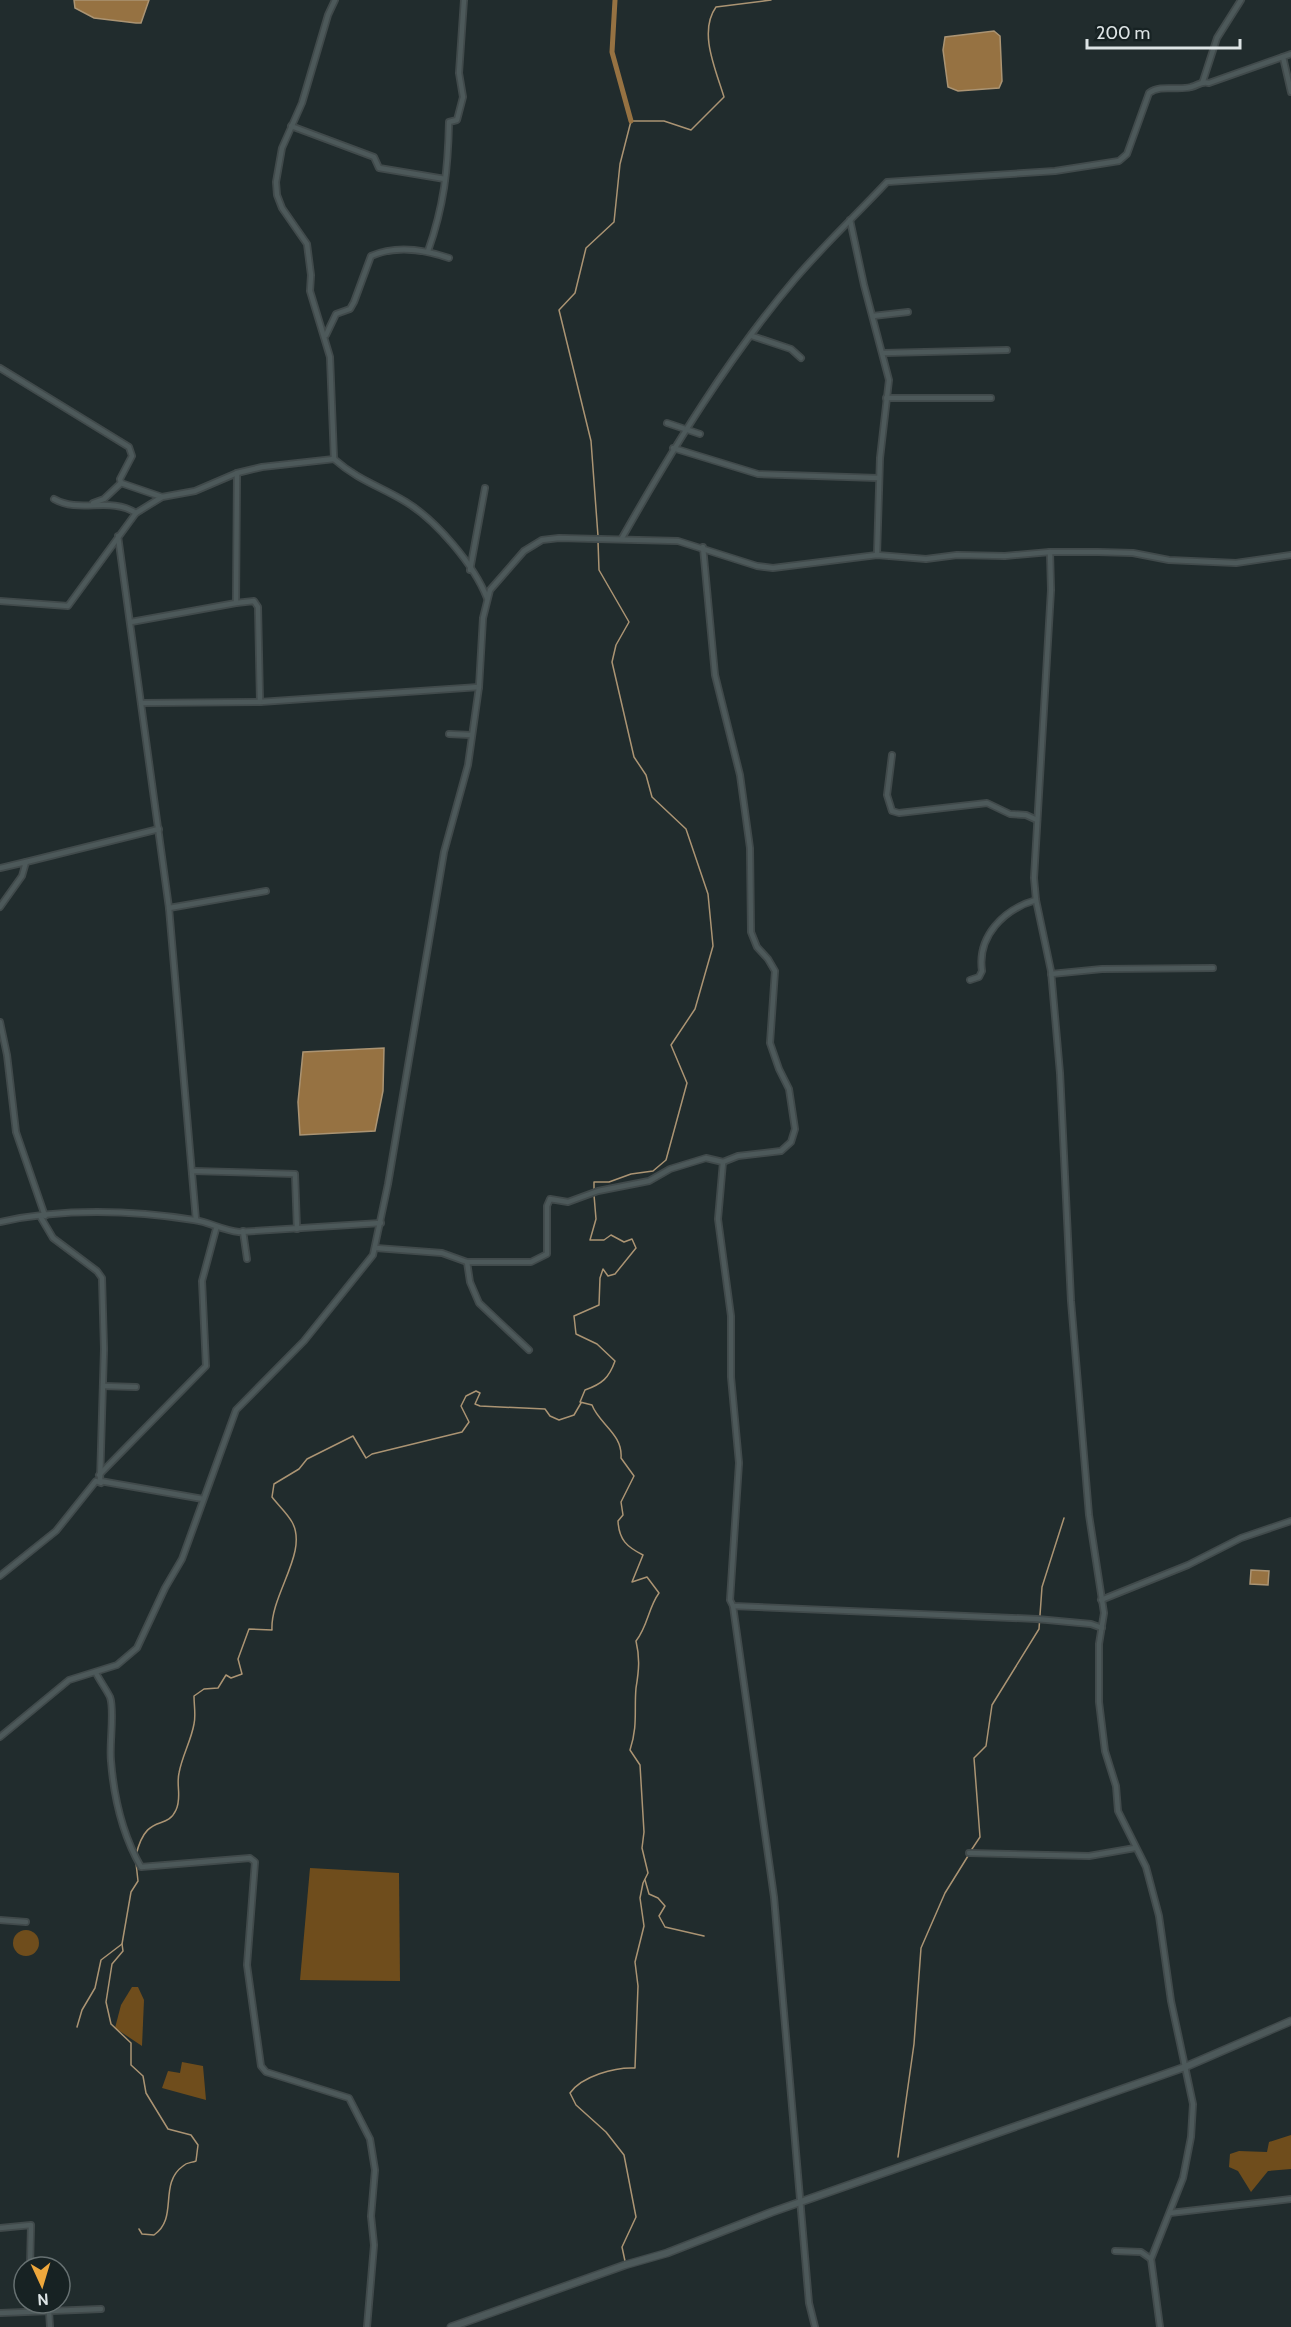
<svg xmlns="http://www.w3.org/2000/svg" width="1291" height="2327" viewBox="0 0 1291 2327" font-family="Cabin,sans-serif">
<rect width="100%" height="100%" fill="#212c2d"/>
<g fill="#6f4d1c">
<polygon points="310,1868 399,1873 400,1981 300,1980"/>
<circle cx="26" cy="1943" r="13"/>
<polygon points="132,1987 138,1987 144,2000 142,2046 115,2028 121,2005"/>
<polygon points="182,2062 203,2066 206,2100 162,2088 168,2071 180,2073"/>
<polygon points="1291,2135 1291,2169 1268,2171 1251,2192 1238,2171 1229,2167 1230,2154 1239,2151 1267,2152 1269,2142"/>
</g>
<g fill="#967242" stroke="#ab9473" stroke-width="1.5">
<polygon points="74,0 149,0 141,23 136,23 94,18 75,8"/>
<polygon points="994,31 1000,36 1002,81 999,88 958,91 948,87 943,50 945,37"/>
<polygon points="384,1048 383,1091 375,1131 300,1135 298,1102 303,1052"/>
<polygon points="1251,1570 1269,1571 1268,1585 1250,1584"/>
</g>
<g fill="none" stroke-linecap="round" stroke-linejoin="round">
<g stroke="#ab9473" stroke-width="1.5">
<path d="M598 536 591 441 559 310 575 293 586 248 614 222 620 164 631 121H664L691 130 724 97C716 70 698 32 716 7L771 0"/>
<polyline points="594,1190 594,1182 609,1182 631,1174 653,1171 666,1160 687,1083 671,1045 695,1009 713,946 708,894 686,829 652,797 646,775 634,757 612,662 616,645 629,622 599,570 598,541"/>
<path d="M594 1195 596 1219 590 1240H604L611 1235 624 1242 632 1239 636 1248 615 1274 608 1276 603 1269 600 1278 599 1305 574 1316 576 1334 597 1344 615 1361C609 1378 602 1384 585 1390L580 1402 592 1405C599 1424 623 1434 621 1458L634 1476 621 1502 623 1515 618 1521C619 1540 627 1547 643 1555L632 1582 647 1577 659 1593C648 1608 648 1626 636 1641 640 1658 639 1670 636 1688 634 1710 638 1726 630 1750L640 1765 644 1832 642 1848 648 1873 643 1883 640 1898 644 1926 635 1962 638 1986 635 2068C615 2067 582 2076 570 2093L576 2105 606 2132 624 2155 636 2217 622 2247 625 2261"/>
<polyline points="970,1852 980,1837 974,1758 986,1746 992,1705 1039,1629 1042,1587 1064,1518"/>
<path d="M136 1855C147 1811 166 1832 176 1810 182 1797 176 1786 179 1773 182 1756 191 1741 194 1724 196 1716 194 1705 194 1696L204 1689 218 1688 226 1675 231 1678 242 1674 238 1659 249 1629 272 1630C270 1595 309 1552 292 1522 287 1513 278 1505 272 1497L274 1484 299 1469 307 1459 353 1436 366 1458 372 1454 462 1432 469 1422 461 1406 466 1396 476 1391 480 1393 475 1404 480 1406 545 1409 550 1416 559 1420 574 1415 581 1403"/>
<polyline points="645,1880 649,1894 658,1898 665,1906 659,1916 665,1927 704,1936"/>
<path d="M122 1944 123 1951 112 1964 106 2002 111 2024 131 2043V2065L143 2076 146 2093 168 2129 191 2135 198 2145 196 2161C191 2163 187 2162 183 2166 158 2184 179 2218 154 2235L142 2234 139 2229"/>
<polyline points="77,2027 82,2010 95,1988 101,1960 122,1944 131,1892 138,1881 136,1863"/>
<polyline points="898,2157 914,2044 921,1948 945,1893 968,1856"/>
</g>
<polyline stroke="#967242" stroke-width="5" points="615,0 612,52 631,121"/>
<g stroke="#414a4b" stroke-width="8">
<g id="street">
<path d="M335 0 328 15 302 103 282 148 276 182 277 195 282 208 307 244 311 275 310 291 330 357 334 459C359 481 380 486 406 502 437 521 474 565 487 598"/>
<polyline points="1283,57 1291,92"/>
<polyline points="1203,81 1217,38 1241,0"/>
<polyline points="291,126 374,157 379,168 445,179"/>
<polyline points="850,220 864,285 889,380 880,458 877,555"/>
<path d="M428 251C444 206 448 169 449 122L457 120 463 97 459 73 464 0"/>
<polyline points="873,316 908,312"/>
<path d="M326 335 336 314 350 309 354 302 371 256C396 245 423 249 449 258"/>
<polyline points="752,336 791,349 801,358"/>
<polyline points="884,353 1007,350"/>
<polyline points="0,368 129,447 132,456 120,479 121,483 162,497"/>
<polyline points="886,398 991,398"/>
<polyline points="667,423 700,434"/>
<polyline points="673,448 758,474 878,478"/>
<path d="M54 499C80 514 110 496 136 513"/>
<polyline points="93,503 104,499 121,483"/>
<polyline points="118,536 169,908 196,1220"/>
<path d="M622 538C673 448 728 358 795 279 824 245 857 214 887 182L1055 171 1119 161 1127 154 1149 93C1161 84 1177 91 1191 87 1199 85 1201 81 1209 83L1291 54"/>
<polyline points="1050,552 1051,590 1034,878 1036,900 1051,971 1060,1073 1071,1301 1089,1515 1104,1613 1099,1644 1099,1702 1105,1751 1116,1786 1118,1811 1146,1867 1159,1916 1171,2001 1193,2104 1191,2137 1183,2178 1151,2259 1160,2327"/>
<polyline points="470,570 485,488"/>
<polyline points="0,601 68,606 136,513 162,497 195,491 237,473 262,467 334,459"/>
<polyline points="236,603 254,601 258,607 260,702 479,687"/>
<polyline points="131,622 236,603 237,473"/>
<polyline points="142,703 260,702"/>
<polyline points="449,734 471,735"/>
<polyline points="892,755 887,795 892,811 899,813 987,803 1010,814 1026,815 1037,820"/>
<polyline points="26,862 159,829"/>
<polyline points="0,868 26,862 22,876 0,907"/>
<polyline points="169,908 266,891"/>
<polyline points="1051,974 1102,969 1213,968"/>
<path d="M970 980 979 977 982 971C977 936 1004 909 1036 900"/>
<polyline points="0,1022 7,1055 16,1132 45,1216"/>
<polyline points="723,1162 718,1219 731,1316 731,1377 739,1463 730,1600 733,1606 1037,1619 1091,1624 1102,1628"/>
<polyline points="193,1171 295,1174 297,1229"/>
<polyline points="40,1216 53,1238 97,1271 102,1278 104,1349 100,1481 203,1499"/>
<path d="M0 1222C62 1208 132 1210 194 1220 210 1222 221 1230 239 1232L381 1223"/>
<polyline points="243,1231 247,1259"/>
<polyline points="376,1248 442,1253 467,1262 531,1262 547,1254 547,1206 550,1199 568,1202 598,1191 649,1181 670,1169 706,1158 723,1162 738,1156 781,1151 791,1142 795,1129 789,1089 779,1069 770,1043 775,971 768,959 757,947 751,932 750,848 740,775 715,675 703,547"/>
<polyline points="467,1262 470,1282 479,1303 529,1350"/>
<polyline points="103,1386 136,1387"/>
<polyline points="99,1475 206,1366 202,1281 216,1229"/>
<polyline points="0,1576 56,1531 96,1481 101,1483"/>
<polyline points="1101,1600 1188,1565 1241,1538 1291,1521"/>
<polyline points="733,1606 774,1897 809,2303 815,2327"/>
<path d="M96 1673C100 1681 106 1689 110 1697 115 1710 109 1745 111 1761 114 1799 122 1834 141 1867L250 1858 255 1862 247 1965 261 2066 266 2072 349 2098 370 2139 375 2170 371 2216 374 2245 367 2327"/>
<polyline points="0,1737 69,1680 117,1665 137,1648 165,1588 182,1559 236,1410 304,1341 373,1255 388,1184 444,852 468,765 479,687 483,618 490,590 524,551 542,540 559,538 678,541 757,566 773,568 877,555 926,559 957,555 1005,556 1050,552 1098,552 1133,553 1169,560 1236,563 1291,555"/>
<polyline points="969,1853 1089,1856 1135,1848"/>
<polyline points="0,1920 26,1922"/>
<polyline points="1170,2213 1291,2199"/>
<polyline points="0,2228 31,2225 30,2267"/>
<polyline points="1115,2251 1141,2252 1151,2259"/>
<polyline points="49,2311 50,2327"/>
<polyline points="0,2313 101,2309"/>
</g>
</g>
<g stroke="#414a4b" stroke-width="9">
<polyline id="secondary" points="451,2327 625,2265 667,2253 772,2212 1185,2067 1291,2021"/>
</g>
<use href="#street" stroke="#4d595a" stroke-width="4.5"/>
<use href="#secondary" stroke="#4d595a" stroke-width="6"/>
</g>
<g transform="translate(42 2285) rotate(176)"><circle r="28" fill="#172223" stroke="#667071" stroke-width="1.5"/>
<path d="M0-4.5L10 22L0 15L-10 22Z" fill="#eea73c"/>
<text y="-9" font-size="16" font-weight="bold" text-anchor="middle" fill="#dde4e5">N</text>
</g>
<path d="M1087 39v9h153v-9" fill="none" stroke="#dde4e5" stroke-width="3"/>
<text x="1096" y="39" font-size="18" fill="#dde4e5" stroke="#172223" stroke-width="4.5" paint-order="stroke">200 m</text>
</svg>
